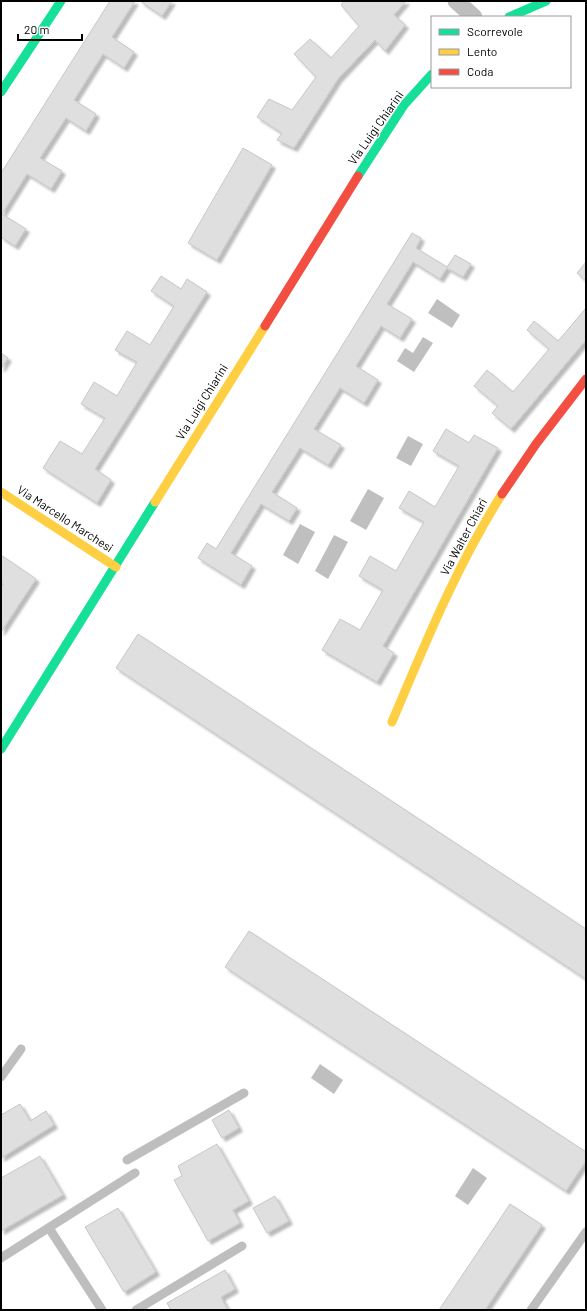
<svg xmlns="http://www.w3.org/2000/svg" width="587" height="1311" viewBox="0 0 587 1311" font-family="Barlow,sans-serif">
<defs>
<filter id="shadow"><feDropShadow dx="3.5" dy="3.5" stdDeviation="1" flood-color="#0004"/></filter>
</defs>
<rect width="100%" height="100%" fill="#fff"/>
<g fill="#bfbfbf">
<polygon points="437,299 460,315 452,328 428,313"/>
<polygon points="423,337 433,343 414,372 397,361 405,348 413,353"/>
<polygon points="408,436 423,444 411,466 396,458"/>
<polygon points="368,489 384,498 366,530 350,521"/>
<polygon points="300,524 315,532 298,564 283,555"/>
<polygon points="334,535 348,542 328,579 315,571"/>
<polygon points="320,1064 343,1080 334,1094 311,1078"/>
<polygon points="473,1168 487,1178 468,1205 455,1196"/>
</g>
<g fill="#dfdfdf" stroke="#c7c7c7" filter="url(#shadow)">
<polygon points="110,1 135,1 112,37 134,52 124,68 103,54 74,100 96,114 86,131 66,118 40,158 62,171 51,189 27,174 2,214 26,229 15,246 1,237 1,173"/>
<polygon points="140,1 172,1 162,16"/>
<polygon points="344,1 406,1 394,15 405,25 385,51 375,40 338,79 294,148 277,140 282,133 257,117 269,99 292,110 316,77 294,54 310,39 331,58 359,26 341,5"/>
<polygon points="243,148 272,165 217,260 188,243"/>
<polygon points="412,233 421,238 416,248 447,267 455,255 471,264 463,277 447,268 440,279 413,262 387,304 412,319 400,338 381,326 356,366 378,380 364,403 340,388 314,429 341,445 328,465 300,448 272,492 297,508 289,521 261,504 231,553 252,566 241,585 198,558 207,543 216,549"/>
<polygon points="586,262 586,281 577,273"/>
<polygon points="161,276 181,289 187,279 207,292 95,469 111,480 97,503 43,468 60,441 82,454 105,418 81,404 94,382 117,396 137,362 115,350 127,331 150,345 174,306 151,291"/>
<polygon points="586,308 586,340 511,429 492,413 498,406 474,386 487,370 513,392 549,349 527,330 534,321 558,341"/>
<polygon points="1,353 8,358 1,369"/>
<polygon points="446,429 469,443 474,435 498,448 383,646 394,653 377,682 322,650 340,619 360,630 383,590 359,576 370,556 396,571 424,522 399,508 409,491 435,507 459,466 433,451"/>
<polygon points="1,555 36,579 1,632 1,587 3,584 1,583"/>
<polygon points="138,634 586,929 586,979 116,668"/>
<polygon points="249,931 586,1152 586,1161 566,1191 225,967"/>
<polygon points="20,1104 30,1121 46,1111 54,1125 1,1158 1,1115"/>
<polygon points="229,1110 239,1128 222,1138 212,1120"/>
<polygon points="217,1144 249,1201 233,1210 240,1223 208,1241 174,1180 182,1176 178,1166"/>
<polygon points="40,1156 63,1195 1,1231 1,1178"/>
<polygon points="275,1196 289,1221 267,1233 253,1208"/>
<polygon points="510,1204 542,1225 485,1310 439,1310"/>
<polygon points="118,1208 156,1272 124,1292 85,1227"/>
<polygon points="225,1270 235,1289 221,1297 228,1310 171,1310 167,1303"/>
</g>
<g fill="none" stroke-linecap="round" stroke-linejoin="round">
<g stroke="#bebebe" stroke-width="9">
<polyline points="1,1077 21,1049"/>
<polyline points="127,1160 244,1093"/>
<polyline points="49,1228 102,1310"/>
<polyline points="1,1258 135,1173"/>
<polyline points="136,1310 242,1246"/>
<polyline points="531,1310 586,1232"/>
</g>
<polyline stroke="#bebebe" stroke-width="17" points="456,1 474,17"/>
<g stroke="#16e098" stroke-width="9">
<polyline points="509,17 546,1"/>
<polyline points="1,92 61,1"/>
<polyline points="358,176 404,105 432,74"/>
<polyline points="1,749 155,502"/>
</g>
<g stroke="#ffcf43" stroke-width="9">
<polyline points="1,492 116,567"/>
<polyline points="155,502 265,326"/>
<path d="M392 722C425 644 457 565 502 494"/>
</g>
<g stroke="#f24e42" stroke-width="9">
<polyline points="265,326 358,176"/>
<polyline points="502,494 536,444 586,379"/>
</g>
</g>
<g text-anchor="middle" stroke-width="3" stroke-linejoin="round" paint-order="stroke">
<g font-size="12" fill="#000" stroke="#fff">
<text transform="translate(376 128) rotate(-55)" y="4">Via Luigi Chiarini</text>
<text transform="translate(202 402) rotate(-58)" y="4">Via Luigi Chiarini</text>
<text transform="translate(65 519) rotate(33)" y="4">Via Marcello Marchesi</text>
<text transform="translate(464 537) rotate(-62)" y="4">Via Walter Chiari</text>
</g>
</g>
<rect width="587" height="1311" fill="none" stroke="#000000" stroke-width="4"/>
<rect x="431" y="16" width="140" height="72" fill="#ffffff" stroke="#999999"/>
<rect x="439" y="29" width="20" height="6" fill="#16e098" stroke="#999999"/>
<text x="467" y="36" font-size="12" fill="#000000">Scorrevole</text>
<rect x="439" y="49" width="20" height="6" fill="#ffcf43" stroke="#999999"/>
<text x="467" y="56" font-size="12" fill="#000000">Lento</text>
<rect x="439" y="69" width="20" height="6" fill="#f24e42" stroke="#999999"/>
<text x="467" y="76" font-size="12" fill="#000000">Coda</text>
<path d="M18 34v6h64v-6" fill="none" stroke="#000000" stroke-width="2"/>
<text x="24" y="34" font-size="12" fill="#000000" stroke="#ffffff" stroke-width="3" paint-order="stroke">20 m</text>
</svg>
